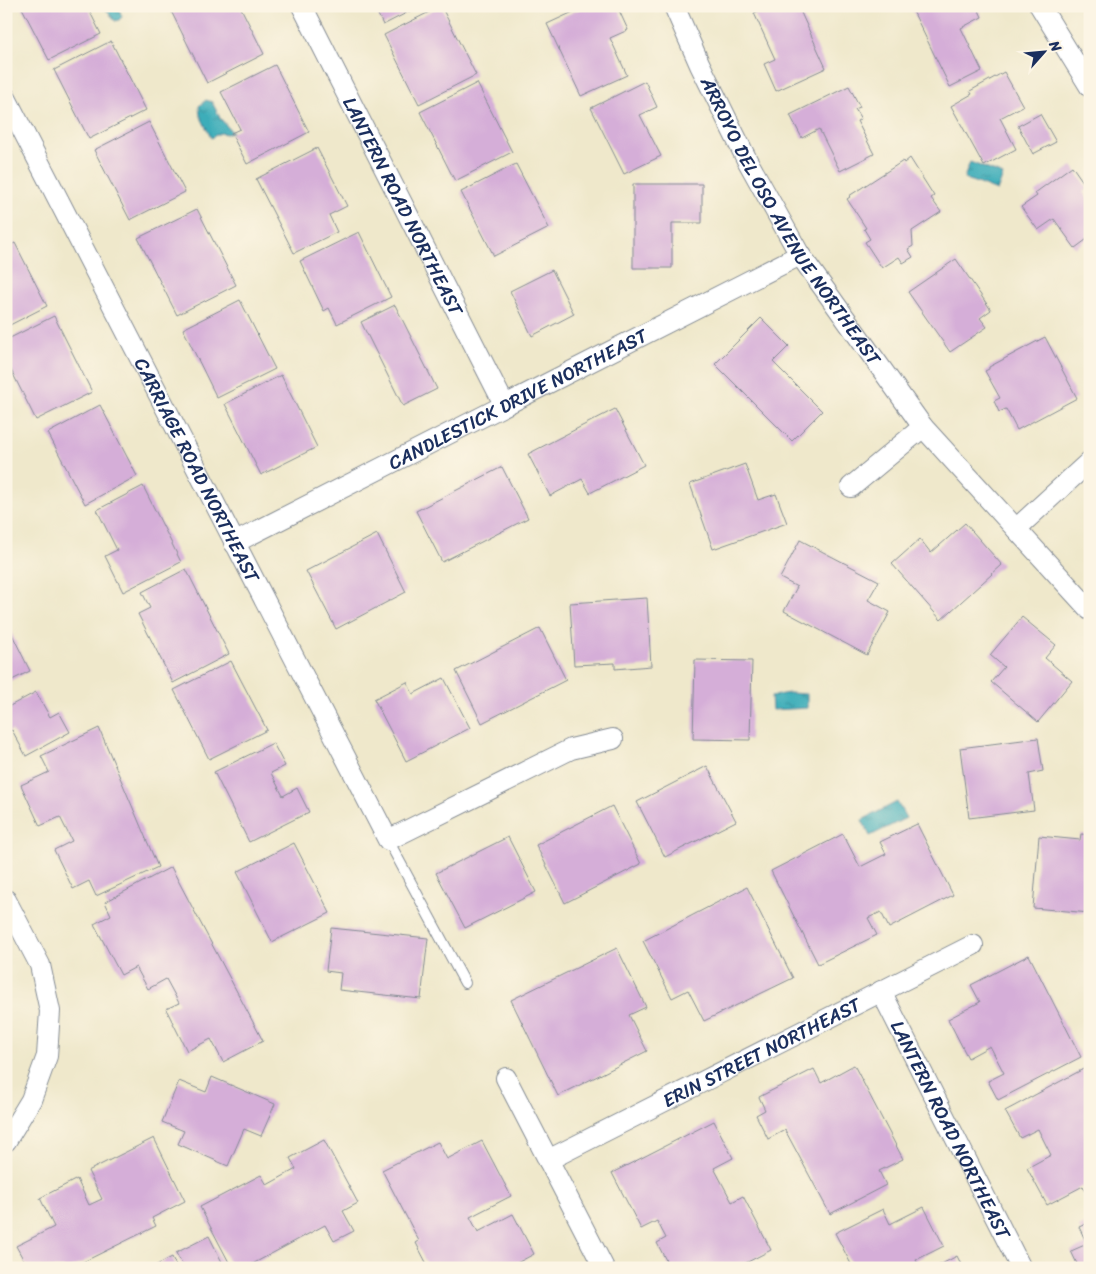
<svg xmlns="http://www.w3.org/2000/svg" width="1096" height="1274" viewBox="0 0 1096 1274" font-family="Sriracha,sans-serif">
<defs>
<pattern id="water-ripples" width="26" height="14" patternUnits="userSpaceOnUse" patternTransform="scale(1.25)"><rect width="26" height="14" fill="#3dadb9"/><path d="M2 4q2-2 4 0t4 0M15 11q2-2 4 0t4 0" fill="none" stroke="#328d9a"/></pattern>
</defs>
<rect width="100%" height="100%" fill="#fcf5e5"/>
<filter id="ink" filterUnits="userSpaceOnUse"><feTurbulence type="fractalNoise" baseFrequency=".02" numOctaves="2"/><feDisplacementMap in="SourceGraphic" scale="10" xChannelSelector="R" yChannelSelector="G"/><feConvolveMatrix kernelMatrix="1 2 1 2 8 2 1 2 1" color-interpolation-filters="sRGB"/></filter>
<filter id="wash" filterUnits="userSpaceOnUse"><feTurbulence type="fractalNoise" baseFrequency=".0096" numOctaves="4" result="noise"/><feDisplacementMap in="SourceGraphic" scale="20" xChannelSelector="R" yChannelSelector="G"/><feGaussianBlur stdDeviation="1.12" result="paint"/><feColorMatrix in="noise" values="0 0 0 0 0 0 0 0 0 0 0 0 0 0 0 0 0 1.4 0 .05"/><feComposite in="paint" operator="in"/></filter>
<g filter="url(#wash)">
<rect width="100%" height="100%" fill="#efe8cb"/>
<g fill="url(#water-ripples)" stroke="#2c6e8c">
<polygon points="95,6 118,6 122,17 119,20 115,21 106,9"/>
<polygon points="206,100 212,102 220,118 232,132 227,134 220,133 211,138 200,115 199,106"/>
<polygon points="970,162 1003,175 997,191 964,178"/>
<polygon points="789,693 807,694 807,708 772,710 771,696"/>
<polygon points="897,802 906,818 870,836 862,820"/>
</g>
<g id="blocks">
<g fill="#d5aed8">
<polygon points="21,6 87,6 101,34 49,60"/>
<polygon points="175,6 240,6 264,54 207,83 170,9"/>
<polygon points="374,6 420,6 383,25"/>
<polygon points="441,6 476,75 419,104 384,35"/>
<polygon points="586,6 617,6 628,30 610,38 627,75 581,96 547,24"/>
<polygon points="769,6 798,6 826,68 776,91 764,64 775,59 754,13"/>
<polygon points="918,6 977,6 982,17 961,28 982,71 950,87 912,9"/>
<polygon points="111,41 146,110 89,139 54,70"/>
<polygon points="275,65 309,132 247,164 231,133 240,129 221,92"/>
<polygon points="1004,72 1023,106 1000,118 1016,149 984,166 951,106 972,94 970,91"/>
<polygon points="645,81 657,107 640,115 661,156 624,174 591,108"/>
<polygon points="477,83 512,152 455,181 420,112"/>
<polygon points="849,86 860,107 855,109 861,119 857,121 874,154 840,171 819,129 802,138 790,115"/>
<polygon points="1040,114 1056,142 1033,154 1018,126"/>
<polygon points="149,122 185,192 130,220 94,150"/>
<polygon points="317,148 347,206 329,215 337,232 294,253 256,179"/>
<polygon points="910,158 934,196 931,198 941,212 912,231 913,246 908,249 913,257 903,263 899,257 882,268 865,242 870,239 864,229 866,228 847,199 850,197 849,196 903,161 904,163"/>
<polygon points="516,164 549,228 494,256 461,192"/>
<polygon points="1072,166 1088,189 1083,192 1090,202 1090,237 1075,248 1054,219 1038,230 1021,207 1037,196 1035,193"/>
<polygon points="633,184 702,184 702,223 672,223 672,268 633,268"/>
<polygon points="197,209 236,285 177,315 138,238"/>
<polygon points="359,232 391,297 337,324 329,308 324,311 300,261"/>
<polygon points="15,243 47,306 6,327 6,247"/>
<polygon points="956,259 991,310 980,318 987,327 950,352 908,292"/>
<polygon points="552,270 574,314 532,336 510,291"/>
<polygon points="240,300 275,369 217,398 183,329"/>
<polygon points="395,305 437,389 403,406 361,322"/>
<polygon points="54,316 92,392 36,420 6,360 6,340"/>
<polygon points="761,318 789,346 773,362 822,411 792,441 715,364"/>
<polygon points="1045,337 1077,398 1017,430 1006,409 999,412 994,401 1000,398 985,371 989,369 989,367"/>
<polygon points="281,375 317,447 261,475 225,404"/>
<polygon points="100,405 137,476 85,504 48,433"/>
<polygon points="615,409 644,465 590,493 582,479 550,496 528,454"/>
<polygon points="745,464 758,500 776,494 787,523 713,549 690,484"/>
<polygon points="502,467 528,518 442,562 416,511"/>
<polygon points="143,486 181,562 123,592 105,556 117,550 97,510"/>
<polygon points="965,523 1002,565 941,620 892,564 920,539 931,553"/>
<polygon points="377,534 406,592 336,629 306,571"/>
<polygon points="800,540 879,581 868,600 890,612 867,655 784,611 797,587 780,578"/>
<polygon points="186,569 229,654 173,683 138,614 150,608 142,592"/>
<polygon points="647,598 651,666 615,669 615,663 574,665 570,603"/>
<polygon points="1022,617 1056,645 1045,658 1072,681 1038,722 991,682 1004,667 990,655"/>
<polygon points="6,622 30,671 6,683"/>
<polygon points="540,628 566,680 482,723 456,671"/>
<polygon points="695,660 752,661 750,740 693,739"/>
<polygon points="231,661 267,730 209,759 174,690"/>
<polygon points="444,678 470,728 406,761 374,699 407,682 413,694"/>
<polygon points="36,692 50,717 59,712 70,732 26,756 12,730 6,733 6,708"/>
<polygon points="99,728 158,867 96,896 89,881 73,889 54,850 72,841 60,817 40,826 21,785 49,772 41,756"/>
<polygon points="1038,738 1043,771 1029,774 1034,810 969,818 960,748"/>
<polygon points="273,743 285,766 271,773 283,796 297,788 309,812 249,842 214,772"/>
<polygon points="707,766 736,821 665,857 637,802"/>
<polygon points="612,806 641,864 565,903 536,845"/>
<polygon points="917,824 953,895 889,928 881,912 868,918 877,935 818,964 771,871 843,834 860,867 886,854 880,842"/>
<polygon points="1081,834 1090,835 1090,913 1033,908 1039,836 1080,840"/>
<polygon points="508,837 536,892 465,928 436,873"/>
<polygon points="294,843 330,913 272,942 237,872"/>
<polygon points="171,867 263,1041 223,1062 211,1039 187,1051 166,1009 179,1003 166,979 148,989 136,967 121,975 94,924 111,915 105,902"/>
<polygon points="747,887 793,978 704,1021 688,990 672,998 643,941"/>
<polygon points="331,928 428,938 421,999 339,990 341,973 326,971"/>
<polygon points="617,948 646,1007 629,1015 647,1051 558,1096 511,1000"/>
<polygon points="1029,955 1081,1057 998,1100 988,1081 1004,1073 990,1046 968,1058 948,1019 980,1002 971,985"/>
<polygon points="854,1065 903,1159 879,1171 886,1185 830,1214 785,1130 768,1139 756,1115 765,1110 759,1097 814,1069 821,1083"/>
<polygon points="1089,1066 1090,1199 1083,1186 1047,1205 1027,1168 1051,1155 1038,1129 1020,1138 1005,1111"/>
<polygon points="212,1077 275,1104 261,1136 244,1129 228,1166 178,1144 184,1131 162,1122 179,1081 206,1092"/>
<polygon points="714,1121 733,1158 714,1168 732,1202 743,1196 771,1250 736,1268 670,1268 657,1243 666,1238 657,1221 641,1229 612,1173"/>
<polygon points="154,1138 185,1201 152,1218 156,1226 71,1268 28,1268 16,1246 54,1227 40,1198 77,1179 89,1205 102,1199 88,1171"/>
<polygon points="324,1140 358,1203 343,1211 354,1231 334,1241 325,1225 245,1268 232,1268 200,1207 261,1175 267,1185 296,1169 290,1158"/>
<polygon points="482,1141 511,1196 470,1217 478,1232 513,1214 534,1254 517,1263 519,1268 429,1268 416,1243 419,1241 382,1170 438,1142 447,1159"/>
<polygon points="924,1207 944,1246 916,1260 920,1268 853,1268 835,1233 883,1209 890,1224"/>
<polygon points="1090,1222 1090,1268 1079,1268 1071,1251 1087,1244 1079,1227"/>
<polygon points="209,1236 225,1268 184,1268 176,1253"/>
<polygon points="957,1256 963,1268 934,1268"/>
<polygon points="172,1257 177,1268 151,1268"/>
</g>
</g>
</g>
<g filter="url(#ink)">
<use href="#blocks" fill-opacity="0" stroke="#858c94" stroke-width="1"/>
<g fill="none" stroke-linecap="round" stroke-linejoin="round">
<g stroke="#858c94" stroke-width="12">
<polyline id="lane" points="388,840 465,983"/>
</g>
<g stroke="#858c94" stroke-width="22">
<g id="street">
<path id="s1" d="M302 6 504 404"/>
<path id="s2" d="M674 6 700 65 747 160 800 255 923 427 1090 610"/>
<polyline points="1040,6 1090,87"/>
<path id="s3" d="M6 98 388 840 571 749 613 739"/>
<polyline points="851,487 923,427"/>
<polyline points="1016,529 1090,461"/>
<path id="s4" d="M234 543 800 255"/>
<polyline points="6,900 40,965 50,1011 47,1056 31,1100 6,1141"/>
<path id="s5" d="M881 991 1021 1268"/>
<polyline points="506,1078 604,1268"/>
<path id="s6" d="M548 1160 973 945"/>
</g>
</g>
<use href="#lane" stroke="#fff" stroke-width="10"/>
<use href="#street" stroke="#fff" stroke-width="20"/>
</g>
</g>
<g text-anchor="middle" stroke-width="4.5" stroke-linejoin="round" paint-order="stroke">
<g font-size="19" fill="#1b2f5e" stroke="#fcf5e5">
<text dy="7" stroke="none"><textPath href="#s1" startOffset="224">LANTERN ROAD NORTHEAST</textPath></text>
<text dy="7" stroke="none"><textPath href="#s2" startOffset="245">ARROYO DEL OSO AVENUE NORTHEAST</textPath></text>
<text dy="7" stroke="none"><textPath href="#s4" startOffset="318">CANDLESTICK DRIVE NORTHEAST</textPath></text>
<text dy="7" stroke="none"><textPath href="#s3" startOffset="418">CARRIAGE ROAD NORTHEAST</textPath></text>
<text dy="7" stroke="none"><textPath href="#s6" startOffset="239">ERIN STREET NORTHEAST</textPath></text>
<text dy="7" stroke="none"><textPath href="#s5" startOffset="155">LANTERN ROAD NORTHEAST</textPath></text>
</g>
</g>
<rect width="1096" height="1274" fill="none" stroke="#fcf5e5" stroke-width="25"/>
<g transform="translate(1044 52) rotate(63)" stroke="#fcf5e5" stroke-width="4" paint-order="stroke">
<path d="M0-4L9 19L0 12L-9 19Z" fill="#1b2f5e"/>
<text y="-8" font-size="14" font-weight="bold" text-anchor="middle" fill="#1b2f5e">N</text>
</g>
</svg>
